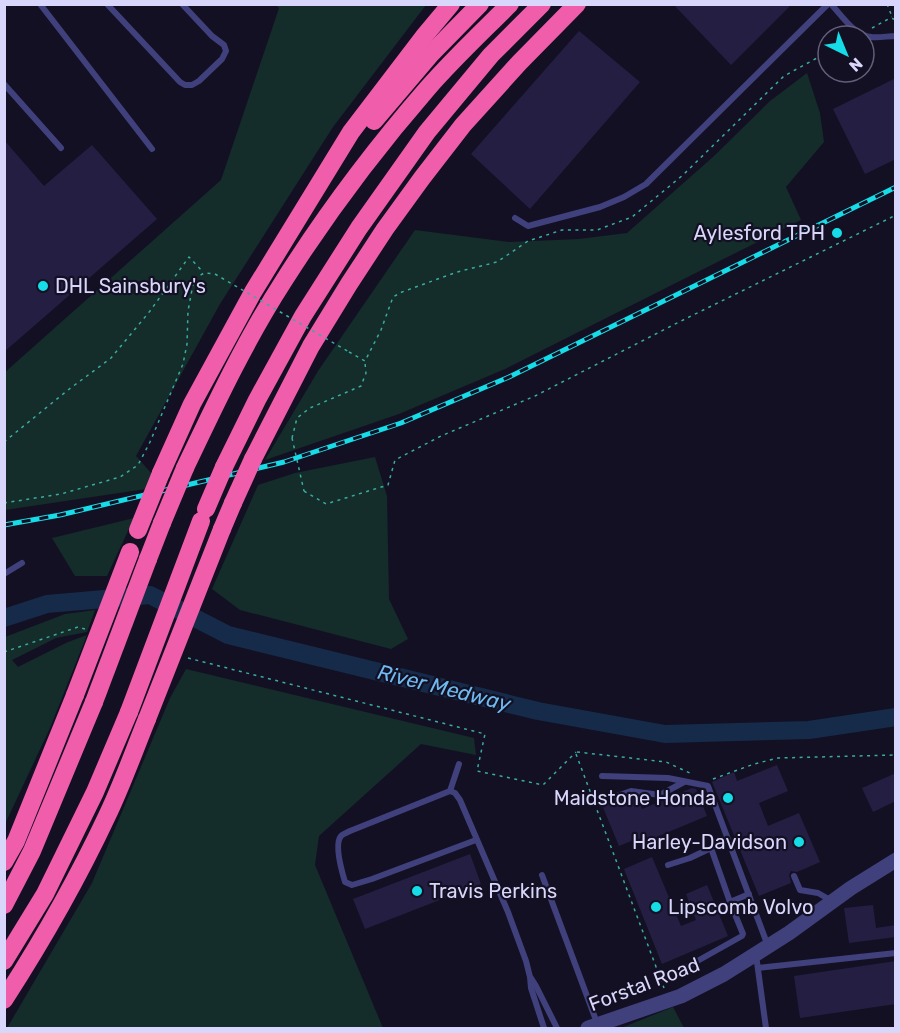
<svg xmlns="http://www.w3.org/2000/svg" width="900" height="1033" viewBox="0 0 900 1033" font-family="Rubik,sans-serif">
<rect width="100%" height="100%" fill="#131023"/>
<g fill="#142c2a">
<polygon points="276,5 426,5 333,127 220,304 136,456 152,474 146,489 5,510 4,373 221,180 279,8"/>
<polygon points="807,73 820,113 824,142 786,187 801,220 505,369 399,414 265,460 318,371 415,230 509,242 579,239 627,233 714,156 770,101"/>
<polygon points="375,457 387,496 389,599 408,639 391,649 240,610 212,589 258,485 295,473"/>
<polygon points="134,518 107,576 75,576 52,538"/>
<polygon points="95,610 87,632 56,638 12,660 18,667 68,642 87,635 50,728 5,824 5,637 65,614"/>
<polygon points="186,669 474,738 476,755 421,744 319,836 315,865 383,1028 7,1028 92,883 170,698"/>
<polygon points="673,1007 684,1028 621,1028"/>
</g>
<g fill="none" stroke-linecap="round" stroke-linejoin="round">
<polyline stroke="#152b49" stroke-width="18" points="4,618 47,604 150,595 228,635 538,711 665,734 809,730 896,717"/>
</g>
<g fill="#241e42">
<polygon points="673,4 792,4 731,65"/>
<polygon points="579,31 640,82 530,209 471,154"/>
<polygon points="896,78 896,159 865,174 833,109"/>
<polygon points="4,140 44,186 92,145 157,219 4,352"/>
<polygon points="777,765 788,791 759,803 768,826 799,813 820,862 797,872 791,871 789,875 791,883 759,896 712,782 734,772 737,781"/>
<polygon points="896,773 896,801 873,812 862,788"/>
<polygon points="692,788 696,789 707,816 654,838 653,836 637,843 636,839 619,846 602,805 608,802 613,803 632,796 637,797 642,809"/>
<polygon points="470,854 481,884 365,929 353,899"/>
<polygon points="652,857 681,926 696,920 686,894 707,885 728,936 662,964 624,869"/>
<polygon points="873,905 876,928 896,925 896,937 849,943 844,908"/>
<polygon points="896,961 896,1004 800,1018 794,976"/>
</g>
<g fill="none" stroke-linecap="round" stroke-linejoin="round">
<g stroke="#3aab9f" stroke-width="1.5" stroke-dasharray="3 4.5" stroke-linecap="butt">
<polyline points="887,4 893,19 896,19"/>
<polyline points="872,28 892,17"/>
<polyline points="349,352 365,361 381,330 393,297 402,292 457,272 497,262 528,241 562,230 597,230 632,217 683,175 784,76 828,52"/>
<polyline points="292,438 297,418 310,408 361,386 366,373 365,363"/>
<polyline points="4,442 68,390 111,358 150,311 189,257 203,272"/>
<polyline points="304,491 326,504 388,485 395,460 441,436 535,396 679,322 896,215"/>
<polyline points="4,503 61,494 120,477 138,465 150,442 183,364 187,344 188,311 194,279 204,273 215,274"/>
<polyline points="4,652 78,627 85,629"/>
<polyline points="188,658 485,734 477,771 543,785 576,752"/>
<polyline points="577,752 666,762 692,774"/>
<polyline points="576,754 664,988"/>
<polyline points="713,779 754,764 778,758 896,755"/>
</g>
<g stroke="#40407d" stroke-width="6">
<polyline points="40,4 152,149"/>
<polyline points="107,4 180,82 185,85 192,85 199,81 222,59 226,51 224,45 212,36 182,4"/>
<path d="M831 4C842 16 854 35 871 37 879 38 888 36 896 36"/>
<polyline points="4,84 61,148"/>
<polyline points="515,218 528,226 600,207 624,197 646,184 828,4"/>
<polyline points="4,574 22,563"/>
<polyline points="602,776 668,778 708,786 768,946"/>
<path d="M450 791 350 831C348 832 343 834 341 836 334 844 342 872 345 882L352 885 372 879 476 840"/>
<polyline points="450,791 455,793 460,800 508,912 526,961 530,977 531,988 544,1028"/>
<polyline points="450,791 459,764"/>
<polyline points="611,798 631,791 660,795 684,782"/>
<polyline points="668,865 690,858 711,848 730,902 749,894"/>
<polyline points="542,875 597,1023"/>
<polyline points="794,876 800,890 818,893 832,901"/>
<polyline points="756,955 766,1028"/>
<polyline points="758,968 896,953"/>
<polyline points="676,973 742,936 743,934 730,902"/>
<polyline points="531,978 536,986 557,1028"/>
</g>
<polyline stroke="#40407d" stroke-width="15" points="588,1028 681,996 724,974 789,933 851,888 896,860"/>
<g stroke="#f05daa" stroke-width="18">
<polyline points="374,121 431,54 480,4"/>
<polyline points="253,459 311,346 349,284 385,229 422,178 463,125 519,63 577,4"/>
<polyline points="224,467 257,400 303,316 359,228 427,132 491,55 542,4"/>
<path d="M185 468C215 405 245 341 283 282 326 214 374 150 427 89 453 59 482 32 510 4"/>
<polyline points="161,473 192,404 253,292 351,132 425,35 451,4"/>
<polyline points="222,529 233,503"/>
<polyline points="148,559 162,523"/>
<polyline points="4,862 16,841 75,695"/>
<polyline points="4,905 32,851 94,702"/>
<polyline points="4,961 45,894 95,792 129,712"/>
<path d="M4 1000C42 941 77 880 107 816 122 785 134 751 147 719"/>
</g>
<g stroke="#16dce8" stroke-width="5">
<polyline id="rail" points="4,525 60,515 284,462 401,423 509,377 896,187"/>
</g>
<use href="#rail" stroke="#131023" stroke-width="3" stroke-dasharray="9" stroke-linecap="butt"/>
<g stroke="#3aab9f" stroke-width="1.5" stroke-dasharray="3 4.5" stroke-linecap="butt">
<polyline points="215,274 349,352"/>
<polyline points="292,438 304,491"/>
</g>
<g stroke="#f05daa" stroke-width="18">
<polyline points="233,503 253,459"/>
<polyline points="206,509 224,467"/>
<polyline points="162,523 185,468"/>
<polyline points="138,530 161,473"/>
<polyline points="75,695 130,552"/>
<polyline points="94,702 148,559"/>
<polyline points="129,712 201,521"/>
<polyline points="147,719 222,529"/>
</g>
</g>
<g fill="#16dce8" stroke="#131023" stroke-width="2">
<circle cx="837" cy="233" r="6"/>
<circle cx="43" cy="286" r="6"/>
<circle cx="728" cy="798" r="6"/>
<circle cx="799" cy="842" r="6"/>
<circle cx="417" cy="891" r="6"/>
<circle cx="656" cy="907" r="6"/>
</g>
<g text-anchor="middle" stroke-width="4.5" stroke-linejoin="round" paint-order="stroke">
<g font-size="20" fill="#d9d6fb" stroke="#131023" text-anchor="end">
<text x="825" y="240">Aylesford TPH</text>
<text x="55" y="293" text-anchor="start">DHL Sainsbury's</text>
<text x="716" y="805">Maidstone Honda</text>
<text x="787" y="849">Harley-Davidson</text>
<text x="429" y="898" text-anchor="start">Travis Perkins</text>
<text x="668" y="914" text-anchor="start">Lipscomb Volvo</text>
</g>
<g font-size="20" fill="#d9d6fb" stroke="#131023">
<text transform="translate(644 984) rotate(-21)" y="7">Forstal Road</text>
</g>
<g font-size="21" font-style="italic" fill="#6ebaf1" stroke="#131023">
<text transform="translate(444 688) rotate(14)" y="7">River Medway</text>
</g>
</g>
<rect width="900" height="1033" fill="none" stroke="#d9d6fb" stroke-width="12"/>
<g transform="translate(846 54) rotate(137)"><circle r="28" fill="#131023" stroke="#625f79" stroke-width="1.5"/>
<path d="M0-4.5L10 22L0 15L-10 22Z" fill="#16dce8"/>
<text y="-9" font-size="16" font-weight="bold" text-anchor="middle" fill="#d9d6fb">N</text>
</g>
</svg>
